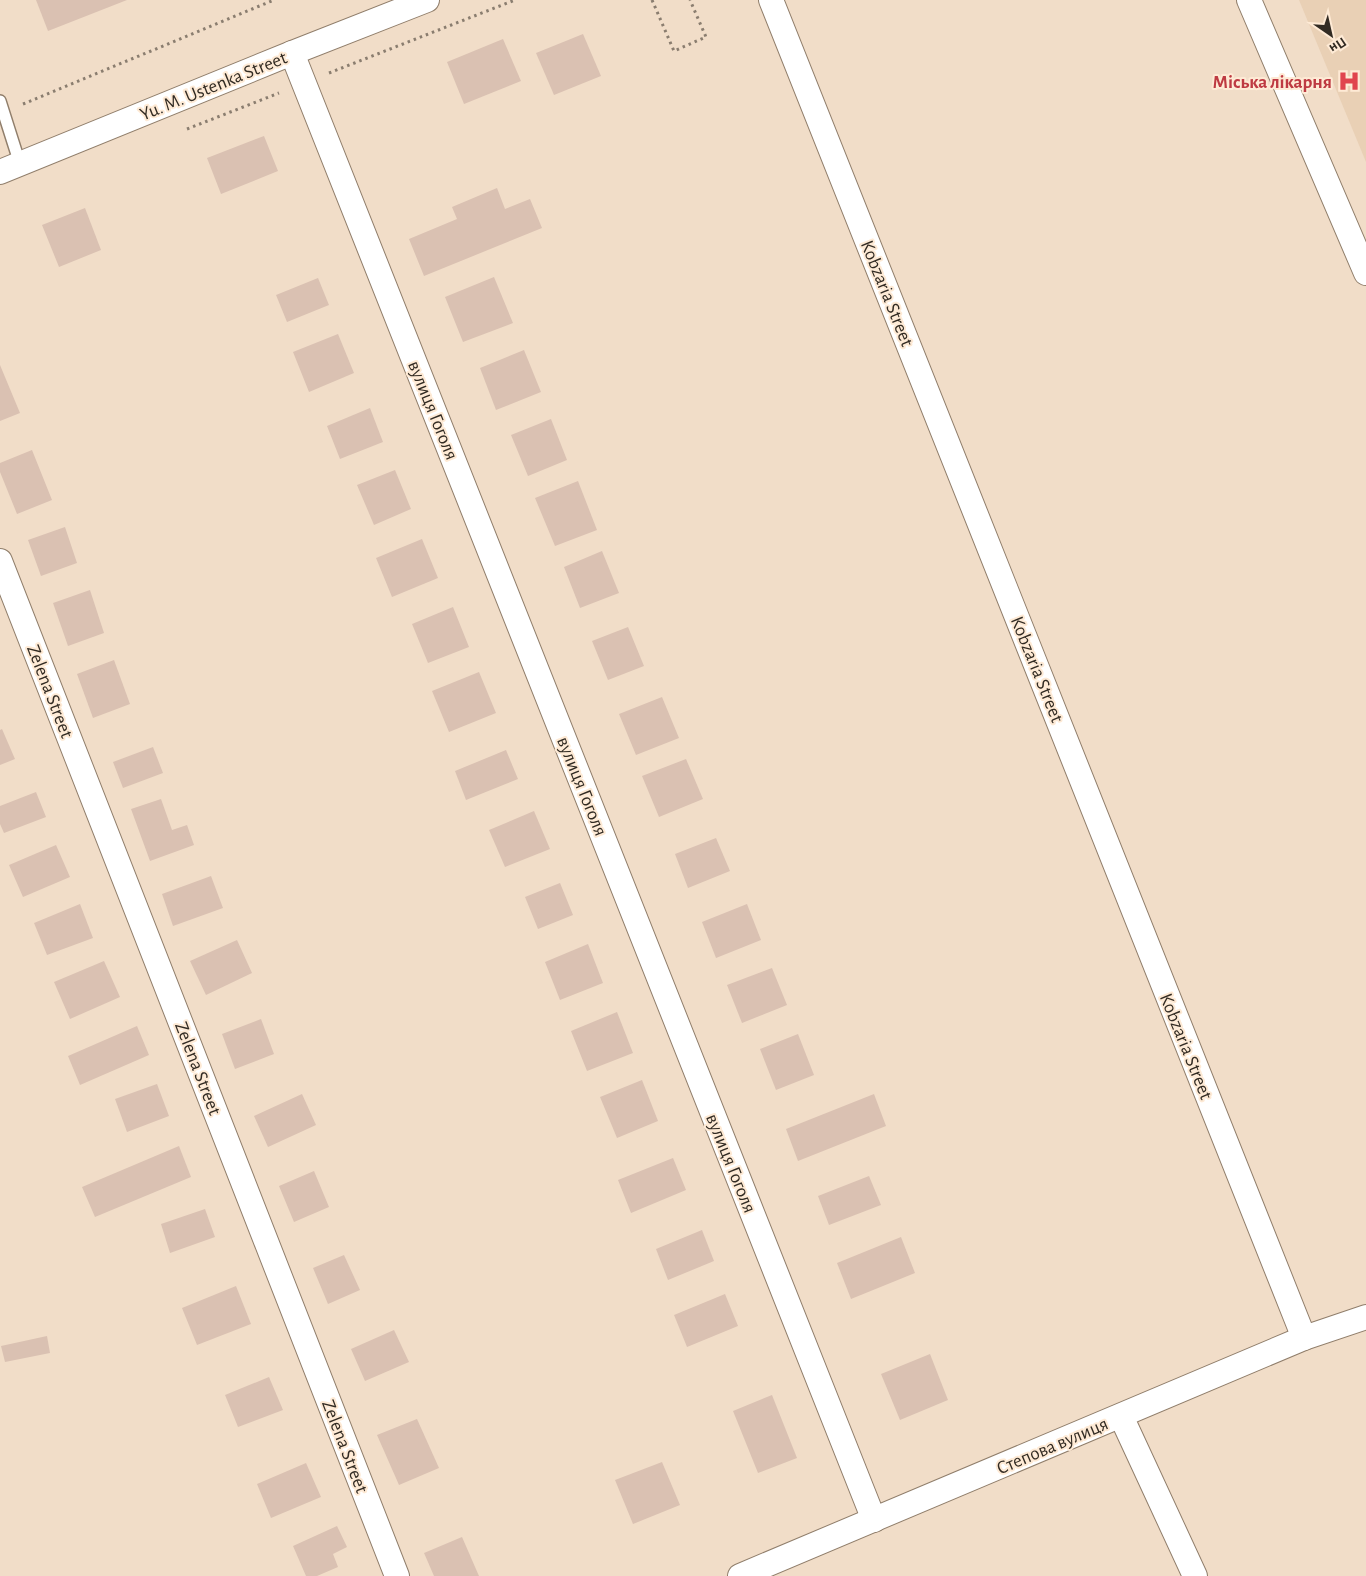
<svg xmlns="http://www.w3.org/2000/svg" width="1366" height="1576" viewBox="0 0 1366 1576" font-family="'Alegreya Sans',sans-serif">
<rect width="100%" height="100%" fill="#f1ddc8"/>
<polygon fill="#e9d0b5" points="1299,0 1366,0 1366,162"/>
<g fill="#dac1b2">
<polygon points="36,0 127,0 48,31"/>
<polygon points="583,34 601,76 554,95 536,53"/>
<polygon points="503,39 521,81 464,104 447,62"/>
<polygon points="264,136 278,171 221,194 207,158"/>
<polygon points="497,188 505,209 530,199 542,228 424,276 409,239 457,219 452,207"/>
<polygon points="85,208 101,250 59,267 42,225"/>
<polygon points="494,277 513,323 463,342 445,297"/>
<polygon points="318,278 329,305 287,322 276,295"/>
<polygon points="338,334 354,373 309,392 293,352"/>
<polygon points="524,350 541,392 496,410 480,368"/>
<polygon points="0,365 20,413 0,421"/>
<polygon points="370,408 383,442 340,459 327,426"/>
<polygon points="551,419 567,460 528,476 511,435"/>
<polygon points="32,450 52,500 17,514 0,472 0,463"/>
<polygon points="395,470 411,509 374,525 357,485"/>
<polygon points="578,481 597,530 555,546 535,498"/>
<polygon points="65,527 77,563 41,576 28,540"/>
<polygon points="422,539 438,578 392,597 376,558"/>
<polygon points="602,551 619,593 580,608 564,567"/>
<polygon points="90,590 104,633 68,646 53,603"/>
<polygon points="453,607 469,647 428,663 412,624"/>
<polygon points="628,627 644,666 608,680 592,641"/>
<polygon points="114,660 130,704 93,718 77,674"/>
<polygon points="479,672 496,713 449,732 432,691"/>
<polygon points="662,697 679,738 636,755 619,714"/>
<polygon points="2,729 15,759 0,765 0,730"/>
<polygon points="153,747 163,773 123,788 113,762"/>
<polygon points="506,750 518,779 466,800 455,771"/>
<polygon points="686,759 703,799 659,817 642,776"/>
<polygon points="36,792 46,817 4,833 0,824 0,806"/>
<polygon points="161,799 172,830 187,825 194,845 150,861 131,809"/>
<polygon points="534,811 550,849 505,867 489,830"/>
<polygon points="716,838 730,871 688,888 675,854"/>
<polygon points="56,845 70,877 23,897 9,865"/>
<polygon points="211,876 223,908 173,926 162,894"/>
<polygon points="560,883 573,915 538,929 525,897"/>
<polygon points="80,904 93,938 47,955 34,923"/>
<polygon points="747,904 761,940 716,958 702,922"/>
<polygon points="237,940 252,973 206,995 190,961"/>
<polygon points="588,944 603,983 560,1000 545,962"/>
<polygon points="104,961 120,997 70,1019 54,982"/>
<polygon points="772,968 787,1005 742,1023 727,985"/>
<polygon points="617,1012 633,1053 587,1071 571,1031"/>
<polygon points="261,1019 274,1054 235,1069 222,1034"/>
<polygon points="137,1026 149,1055 80,1085 68,1056"/>
<polygon points="798,1034 814,1075 776,1090 760,1049"/>
<polygon points="642,1080 658,1121 617,1138 600,1097"/>
<polygon points="157,1084 169,1116 127,1132 115,1099"/>
<polygon points="302,1094 316,1125 268,1147 254,1116"/>
<polygon points="874,1094 886,1126 798,1161 786,1129"/>
<polygon points="179,1146 191,1177 95,1217 82,1187"/>
<polygon points="673,1158 686,1190 631,1213 618,1180"/>
<polygon points="314,1171 329,1207 294,1222 279,1186"/>
<polygon points="869,1176 881,1205 829,1225 818,1196"/>
<polygon points="205,1209 215,1237 170,1253 161,1224"/>
<polygon points="702,1230 714,1261 668,1280 656,1249"/>
<polygon points="901,1237 915,1273 851,1299 837,1263"/>
<polygon points="344,1255 360,1290 328,1304 313,1268"/>
<polygon points="236,1286 251,1324 197,1345 182,1308"/>
<polygon points="725,1294 738,1326 687,1347 674,1315"/>
<polygon points="394,1330 409,1362 365,1381 351,1349"/>
<polygon points="47,1336 50,1353 5,1362 1,1346"/>
<polygon points="930,1354 948,1400 900,1420 881,1374"/>
<polygon points="269,1377 283,1410 238,1427 225,1395"/>
<polygon points="772,1395 797,1458 758,1473 733,1411"/>
<polygon points="417,1419 439,1468 399,1485 377,1435"/>
<polygon points="662,1462 680,1505 633,1524 615,1480"/>
<polygon points="306,1463 321,1497 271,1518 257,1484"/>
<polygon points="337,1526 347,1547 333,1554 338,1567 317,1576 306,1576 293,1546"/>
<polygon points="462,1537 479,1576 434,1576 424,1553"/>
</g>
<g fill="none" stroke-linecap="round" stroke-linejoin="round">
<g stroke="#907e6b" stroke-width="14">
<polyline id="service" points="0,101 20,164"/>
</g>
<g stroke="#907e6b" stroke-width="26">
<g id="minor">
<polyline points="771,0 1304,1338"/>
<polyline points="1249,0 1366,273"/>
<polyline points="292,53 874,1520"/>
<polyline points="0,172 292,53 427,0"/>
<polyline points="0,561 397,1576"/>
<polyline points="1121,1416 1195,1576"/>
<polyline points="740,1576 1304,1338 1366,1317"/>
</g>
</g>
<g stroke="#8a7d6f" stroke-width="3" stroke-dasharray="2.5 4" stroke-linecap="butt">
<polyline points="652,0 674,51 706,37 690,0"/>
<polyline points="329,73 515,0"/>
<polyline points="23,104 274,0"/>
<polyline points="187,129 279,93"/>
</g>
<use href="#service" stroke="#fff" stroke-width="11"/>
<use href="#minor" stroke="#fff" stroke-width="24"/>
</g>
<defs>
<g id="hospital-bare" transform="scale(1.725)"><path d="M-5-5h3v3.5h4V-5h3V5h-3V1.5h-4V5h-3Z" fill="#e0444e" stroke="#feead5" stroke-width="2.5" paint-order="stroke"/></g>
</defs>
<g fill-rule="evenodd">
<use href="#hospital-bare" x="1349" y="81"/>
</g>
<g text-anchor="middle" stroke-width="4" stroke-linejoin="round" paint-order="stroke">
<g font-size="19" font-weight="bold" fill="#be3a42" stroke="#feead5" text-anchor="end">
<text x="1332" y="88">Міська лікарня</text>
</g>
<g font-size="19" fill="#322b23" stroke="#feead5">
<text transform="translate(213 85) rotate(-22)" y="7">Yu. M. Ustenka Street</text>
<text transform="translate(888 293) rotate(68)" y="7">Kobzaria Street</text>
<text transform="translate(434 410) rotate(68)" y="7">вулиця Гоголя</text>
<text transform="translate(1038 669) rotate(68)" y="7">Kobzaria Street</text>
<text transform="translate(51 691) rotate(69)" y="7">Zelena Street</text>
<text transform="translate(583 786) rotate(68)" y="7">вулиця Гоголя</text>
<text transform="translate(1187 1046) rotate(68)" y="7">Kobzaria Street</text>
<text transform="translate(199 1068) rotate(69)" y="7">Zelena Street</text>
<text transform="translate(732 1163) rotate(68)" y="7">вулиця Гоголя</text>
<text transform="translate(1052 1445) rotate(-23)" y="7">Степова вулиця</text>
<text transform="translate(346 1446) rotate(69)" y="7">Zelena Street</text>
</g>
</g>
<g transform="translate(1331 35) rotate(146)" stroke="#feead5" stroke-width="4" paint-order="stroke">
<path d="M0-4L9 19L0 12L-9 19Z" fill="#322b23"/>
<text y="-8" font-size="14" font-weight="bold" text-anchor="middle" fill="#322b23">Пн</text>
</g>
</svg>
